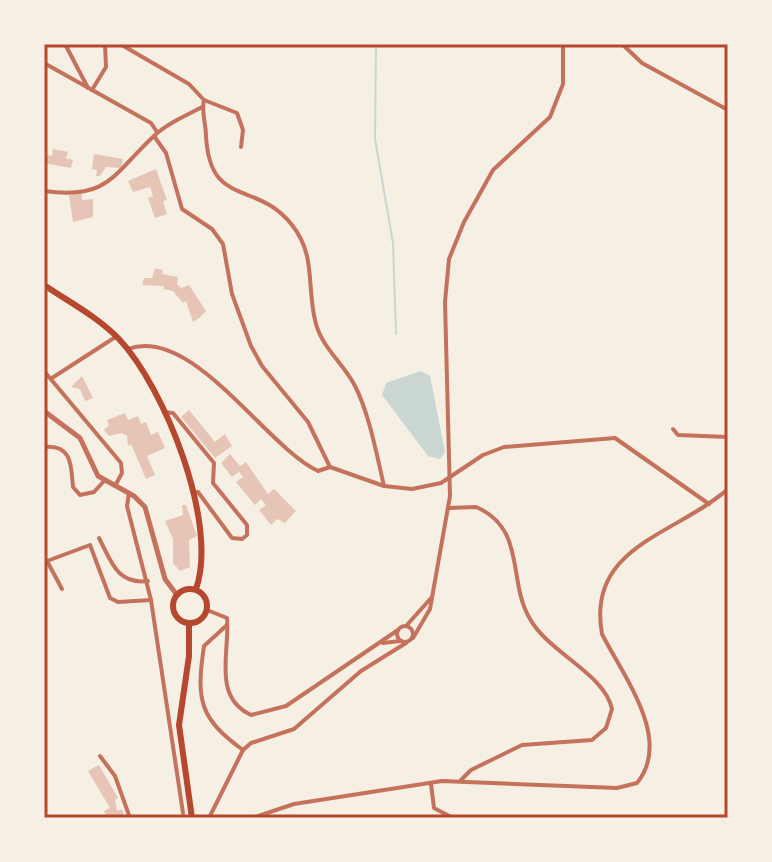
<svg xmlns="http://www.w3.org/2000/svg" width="772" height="862" viewBox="0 0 772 862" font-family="Karla,sans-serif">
<rect width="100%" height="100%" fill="#f6efe4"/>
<polygon fill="#c9d6d2" points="421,371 430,376 445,452 440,459 428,456 382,395 386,383"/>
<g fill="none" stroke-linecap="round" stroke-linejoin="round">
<polyline stroke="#c9d6d2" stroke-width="2" points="376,44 375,139 393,243 396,334"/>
</g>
<g fill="#e6c5b7">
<polygon points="53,149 68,152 66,158 73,160 71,168 44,163 44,154 52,156"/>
<polygon points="94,154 123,159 121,168 106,167 100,176 96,176 97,170 92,169"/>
<polygon points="156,169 167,200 163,201 167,214 155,218 148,198 153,196 150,187 133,192 128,181"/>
<polygon points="82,194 82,200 93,199 93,217 73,222 69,195"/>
<polygon points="155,268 163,270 162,274 178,277 177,284 181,288 189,285 206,311 199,318 193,322 186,301 183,303 173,291 163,289 164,286 142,285 144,278 152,278"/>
<polygon points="82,376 93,398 85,401 80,389 71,387"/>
<polygon points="189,410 215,442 225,434 232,446 215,458 181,417"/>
<polygon points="125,413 128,420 138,416 141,424 146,422 151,435 158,432 165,448 147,456 155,475 146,479 131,444 128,446 127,436 122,433 109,436 104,430 109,425 107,420"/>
<polygon points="230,454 240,466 246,462 268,494 274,489 296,511 285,523 277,519 271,525 259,510 266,505 261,499 255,505 236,482 243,477 239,472 232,477 221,463"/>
<polygon points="182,505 186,505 197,536 189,540 190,567 180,571 173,563 173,539 165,521 183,515"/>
<polygon points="99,765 118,798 115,800 117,811 122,809 125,818 107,818 104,811 110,808 88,771"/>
</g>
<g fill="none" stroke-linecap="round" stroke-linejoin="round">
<g stroke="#c5725c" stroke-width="4">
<polyline points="65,44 88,88"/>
<polyline points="120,44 189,84 204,100 237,113 243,130 241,147"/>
<polyline points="622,44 642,63 728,110"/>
<polyline points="44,63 151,123 157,132"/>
<polyline points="92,90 106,67 105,44"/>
<path d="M204 100C201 111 206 124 206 136 210 209 256 179 292 225 317 256 306 289 316 324 323 349 344 364 355 386 369 413 377 456 384 486"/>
<polyline points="154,136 166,153 182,209 212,229 223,244 232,294 251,346 262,366 308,422 330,467"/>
<path d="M44 191C109 200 113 174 154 136 167 123 186 116 202 107"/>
<path d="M128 349C192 325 266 447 318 471L330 467 384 486 412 489 441 483 483 455 504 447 615 438 709 504"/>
<polyline points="44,371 121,463 122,473 115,486"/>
<polyline points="52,378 117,336"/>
<polyline points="164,412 173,413 214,463 213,483 247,525 247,535 242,539 232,538 198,492 194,493"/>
<polyline points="673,429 678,435 728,437"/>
<path d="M44 447C73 444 71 467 73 487L80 495 94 492 104 481"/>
<polyline points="129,493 127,506 151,600 183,813"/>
<path d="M448 508 476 507C527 529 507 581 530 619 549 653 605 674 612 709L606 728 592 740 522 745 471 770 461 780"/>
<path d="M99 538C111 561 117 585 148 581"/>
<polyline points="62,589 47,561 90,545 110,598 118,602 151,600"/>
<path d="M207 610 227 618C230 652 212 697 251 715L286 706 398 630"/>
<circle cx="405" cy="634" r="8"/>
<polyline points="406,626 432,597"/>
<polyline points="413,638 430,609 450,496 445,302 449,259 464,222 493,170 550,117 563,84 563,44"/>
<polyline points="383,643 400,641"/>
<polyline points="243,750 251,743 294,729 361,671 406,643"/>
<polyline points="100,756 115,776 130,818"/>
<polyline points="431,784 434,808 453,818"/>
<path d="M209 818 243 750C199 718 196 700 204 646L227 625"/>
<path d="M252 818 294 804 442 781 617 788 637 783C673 739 623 676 602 634 586 546 676 535 728 489"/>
</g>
<polyline stroke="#c5725c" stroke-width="5" points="44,411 80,438 98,476 134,496 145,507 165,579 177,595"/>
<g stroke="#b5482f" stroke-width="6">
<path d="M44 285C69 302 98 317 119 339 165 388 219 524 196 589"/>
<circle cx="190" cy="606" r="17"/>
<polyline points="189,623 189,656 179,725 192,818"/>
</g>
</g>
<rect width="772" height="862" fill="none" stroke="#f6efe4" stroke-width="92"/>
<rect x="46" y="46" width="680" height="770" fill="none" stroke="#b5482f" stroke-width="3"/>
</svg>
